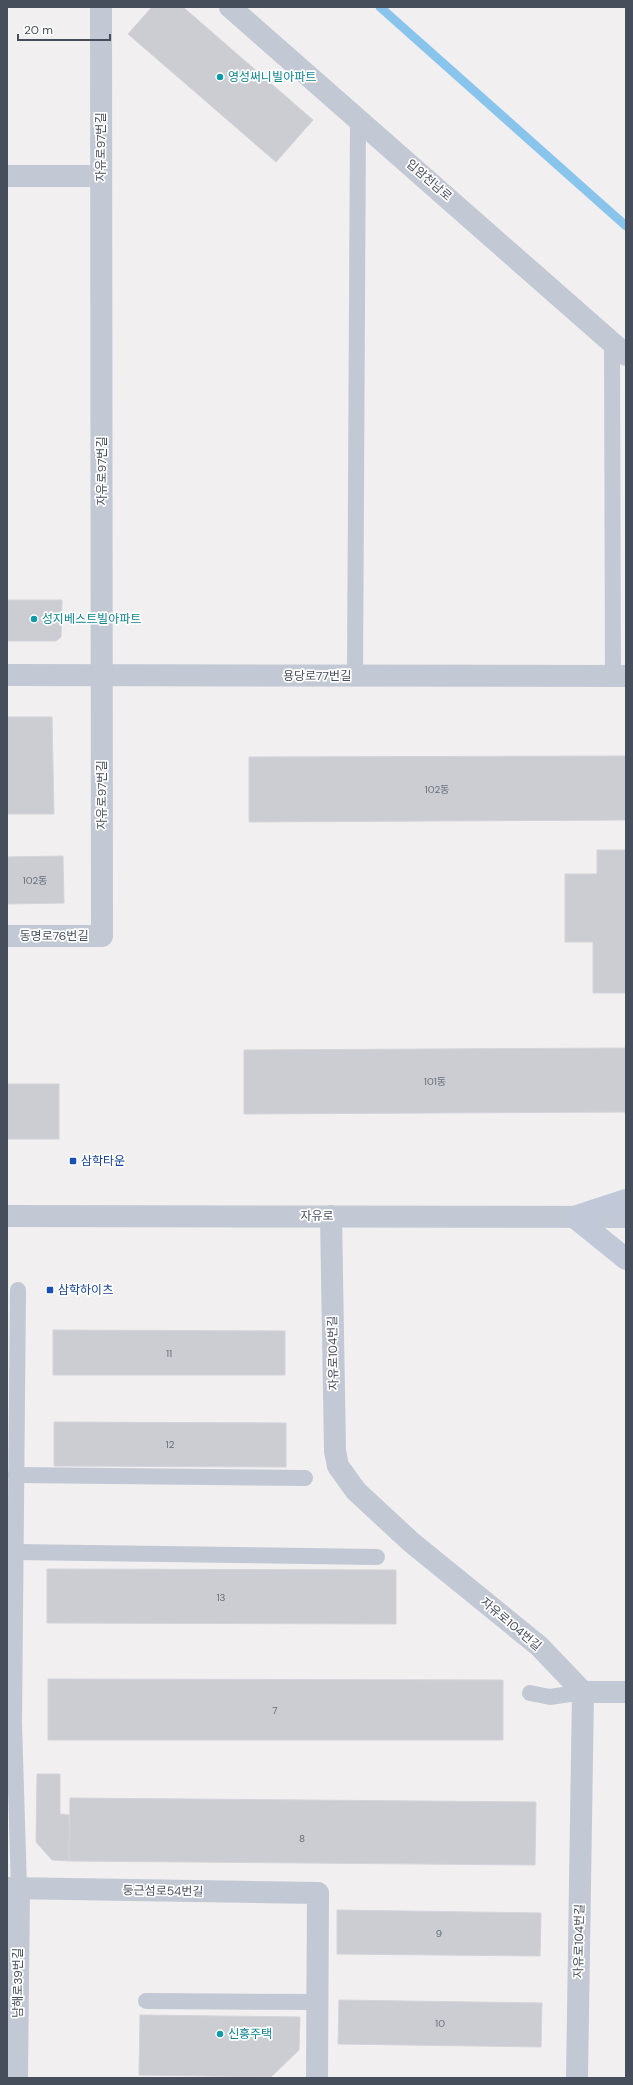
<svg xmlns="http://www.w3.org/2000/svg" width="633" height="2085" viewBox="0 0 633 2085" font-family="'DM Sans','Noto Sans KR',sans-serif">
<rect width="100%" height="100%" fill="#f1efef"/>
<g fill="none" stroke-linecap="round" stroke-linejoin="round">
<polyline stroke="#89c4ed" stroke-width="9" points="380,7 626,226"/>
</g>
<g fill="#cbcdd3" stroke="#d3d3da">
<polygon points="152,7 183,7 313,120 276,162 128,34"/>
<polygon points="7,600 62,600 61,637 56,641 7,641"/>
<polygon points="7,717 52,717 54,814 7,814"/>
<polygon points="626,756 626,820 249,822 249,757"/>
<polygon points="597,850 626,850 626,993 593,993 593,942 565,942 565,874 597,874"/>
<polygon points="63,856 64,903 7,904 7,857"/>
<polygon points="626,1048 626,1112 244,1114 244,1050"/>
<rect x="7" y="1084" width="52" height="55"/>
<polygon points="53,1330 285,1331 285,1375 53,1375"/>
<polygon points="54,1422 286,1423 286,1467 54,1466"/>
<polygon points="47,1569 396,1570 396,1624 47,1623"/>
<polygon points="48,1679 503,1680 503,1740 48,1740"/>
<polygon points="37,1774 60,1774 60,1814 69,1815 69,1861 52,1860 36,1842"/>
<polygon points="70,1798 536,1802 535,1865 69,1861"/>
<polygon points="337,1910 541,1913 540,1956 337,1954"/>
<polygon points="339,2000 542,2003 541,2047 338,2044"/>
<polygon points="140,2015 300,2017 299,2050 271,2077 139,2075"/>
</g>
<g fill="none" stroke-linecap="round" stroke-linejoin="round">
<g stroke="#c2c8d4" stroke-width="16">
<polyline points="612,342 613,677"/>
<polyline points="355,676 358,118"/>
<polyline points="18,1290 14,1723 19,1888"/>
<polyline points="16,1475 305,1478"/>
<polyline points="15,1552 377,1557"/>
<polyline points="530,1693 550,1697 583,1692"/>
<polyline points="146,2001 318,2002"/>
</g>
<g stroke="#c2c8d4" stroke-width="22">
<polyline points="230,7 626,355"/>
<polyline points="7,176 101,176"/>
<polyline points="7,675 626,676"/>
<polyline points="7,936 102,936 101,7"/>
<polyline points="331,1216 335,1451 338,1466 356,1491 411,1542 539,1646 583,1692 577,2078"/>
<polyline points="583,1692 626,1692"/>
<polyline points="7,1888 318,1893 317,2078"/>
<polyline points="17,2078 19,1888"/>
</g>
<polyline stroke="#c2c8d4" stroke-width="22" points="7,1216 626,1217"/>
<g stroke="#c1c8d8" stroke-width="22">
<polyline points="574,1217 626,1259"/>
<polyline points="574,1217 626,1200"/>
</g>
</g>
<g fill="#0f9aa8" stroke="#fff" stroke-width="1.5">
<circle cx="220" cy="77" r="4"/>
<circle cx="34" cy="619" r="4"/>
<circle cx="220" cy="2034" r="4"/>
</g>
<g fill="#1a4fb4" stroke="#fff" stroke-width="1.5">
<rect x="69" y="1157" width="8" height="8" rx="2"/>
<rect x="46" y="1286" width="8" height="8" rx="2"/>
</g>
<g text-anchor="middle" stroke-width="3.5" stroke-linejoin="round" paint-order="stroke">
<g font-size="10" fill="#676e7a">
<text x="437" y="793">102동</text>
<text x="35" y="884">102동</text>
<text x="435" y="1085">101동</text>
<text x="169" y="1357">11</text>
<text x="170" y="1448">12</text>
<text x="221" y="1601">13</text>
<text x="275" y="1714">7</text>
<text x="302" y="1842">8</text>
<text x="439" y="1937">9</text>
<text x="440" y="2027">10</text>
</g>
<g font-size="12" fill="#0d838f" stroke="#fff" text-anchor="start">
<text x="228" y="81">영성써니빌아파트</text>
<text x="42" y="623">성지베스트빌아파트</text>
<text x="228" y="2038">신흥주택</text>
</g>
<g font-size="12" fill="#464e5c" stroke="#fff">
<text transform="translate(101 147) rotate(-90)" y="4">자유로97번길</text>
<text transform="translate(429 180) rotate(41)" y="4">입암천남로</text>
<text transform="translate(102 471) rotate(-90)" y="4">자유로97번길</text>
<text x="317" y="680">용당로77번길</text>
<text transform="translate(102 795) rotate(-90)" y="4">자유로97번길</text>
<text x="54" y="940">동명로76번길</text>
<text x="317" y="1220">자유로</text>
<text transform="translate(333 1353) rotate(-91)" y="4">자유로104번길</text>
<text transform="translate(511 1624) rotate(40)" y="4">자유로104번길</text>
<text transform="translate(163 1891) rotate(1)" y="4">둥근섬로54번길</text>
<text transform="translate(579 1941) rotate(-89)" y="4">자유로104번길</text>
<text transform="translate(18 1983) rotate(-90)" y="4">남해로39번길</text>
</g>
<g font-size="12" fill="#164399" stroke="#fff" text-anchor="start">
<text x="81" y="1165">삼학타운</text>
<text x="58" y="1294">삼학하이츠</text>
</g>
</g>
<rect width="633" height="2085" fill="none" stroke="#464e5c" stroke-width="16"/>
<path d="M18 34v6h92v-6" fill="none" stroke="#464e5c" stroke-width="2"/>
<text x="24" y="34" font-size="12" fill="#464e5c" stroke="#ffffff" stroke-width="3" paint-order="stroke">20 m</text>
</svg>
